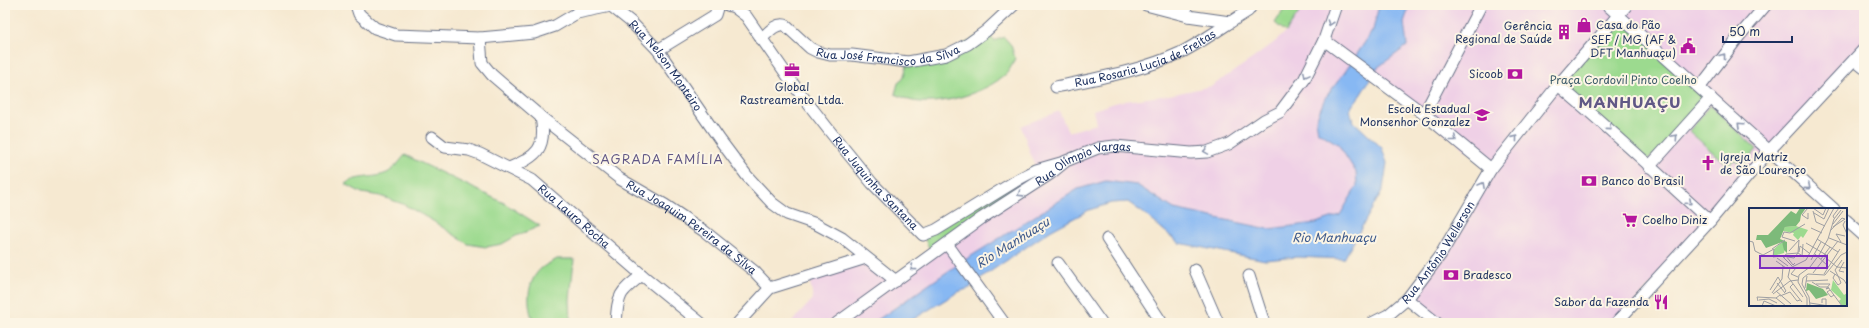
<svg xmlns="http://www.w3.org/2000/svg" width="1869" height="328" viewBox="0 0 1869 328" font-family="'Playpen Sans',sans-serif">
<rect width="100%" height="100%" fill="#fcf5e5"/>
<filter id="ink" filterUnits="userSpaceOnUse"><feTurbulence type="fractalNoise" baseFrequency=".025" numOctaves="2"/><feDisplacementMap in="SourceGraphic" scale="8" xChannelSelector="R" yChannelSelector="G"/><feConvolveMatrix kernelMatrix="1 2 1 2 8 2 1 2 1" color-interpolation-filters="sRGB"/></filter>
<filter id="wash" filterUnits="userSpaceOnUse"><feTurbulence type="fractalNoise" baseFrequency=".012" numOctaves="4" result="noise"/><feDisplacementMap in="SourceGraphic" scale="16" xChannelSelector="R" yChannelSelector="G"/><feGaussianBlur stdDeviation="0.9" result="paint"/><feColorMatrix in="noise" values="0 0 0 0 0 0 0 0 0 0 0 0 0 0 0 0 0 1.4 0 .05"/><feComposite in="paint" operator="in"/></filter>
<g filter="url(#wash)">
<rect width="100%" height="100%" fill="#f6e9d1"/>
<g fill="#efd0e6">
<polygon points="1304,5 1379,5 1373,30 1345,72 1325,98 1318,132 1338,144 1356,172 1357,186 1340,215 1316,223 1269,229 1174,209 1137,185 898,305 873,323 791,323 813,299 809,277 866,258 896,281 1036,170 1021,126 1059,111 1068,132 1096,124 1093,110 1118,102 1169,95 1212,86 1255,57 1276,41 1286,32"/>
<polygon points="1410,5 1864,5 1864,49 1616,323 1437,323 1407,299 1491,169 1372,77 1377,68 1407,46 1404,22"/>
</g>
<g fill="#9cda8f" stroke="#5c8476">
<polygon points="1287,5 1304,5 1286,32 1275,23"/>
<polygon points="1619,15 1708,96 1656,154 1645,161 1558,85"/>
<path d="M986 31 994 41 1004 37 1011 45 1015 58C1013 63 1010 70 1006 74 986 93 936 108 909 100 904 98 900 96 895 94L898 83 903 79 908 62 946 55Z"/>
<polygon points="1710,105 1757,149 1743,167 1734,160 1728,166 1689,131"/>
<path d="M405 155 504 203 540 226 516 236 502 244 486 247 468 244 433 221 403 204 380 196 362 193 345 184C356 175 373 179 387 173 393 170 400 161 405 155Z"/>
<polygon points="1066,161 933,254 921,233 998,191"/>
<path d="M557 259H574L570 300 571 323H534C526 305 526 280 543 267 547 264 552 262 557 259Z"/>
</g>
<polygon fill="#87b8f3" stroke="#5174a8" points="1379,5 1410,5 1404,22 1407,46 1377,68 1361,94 1349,110 1354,122 1382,148 1387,163 1383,189 1344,259 1297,257 1265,260 1179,243 1142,212 1128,202 1111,203 1089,210 1050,231 975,282 970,288 958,292 907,323 873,323 960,263 1078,189 1106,181 1137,185 1174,209 1269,229 1316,223 1340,215 1357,186 1356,172 1338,144 1318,132 1316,120 1325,98 1345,72 1373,30"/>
</g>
<g filter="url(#ink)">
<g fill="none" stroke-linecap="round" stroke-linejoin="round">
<g stroke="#687086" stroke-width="13">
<g id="minor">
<path id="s1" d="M356 5 359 14 375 28 396 35 480 38 534 33 555 26 577 13 611 6 631 22 658 50 720 140 747 176 772 203 787 214 816 224 842 238 896 281"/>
<path id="s2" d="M727 5 734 7 746 16 796 88 832 134 872 183 923 235 936 230 1019 179 1036 170 1064 162"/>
<polyline points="1146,5 1188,16 1230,22"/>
<polyline points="1183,5 1188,16"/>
<polyline points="1607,5 1834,209"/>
<path id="s3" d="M480 38 482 63 492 75 541 117 620 179 665 205 704 231 754 271 770 288"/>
<path id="s4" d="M761 39C768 33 775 23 785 25L810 48 818 52 830 55H852L908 62 946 55 968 44 986 31 1014 5"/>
<polyline points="1324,40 1424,114 1491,169"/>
<polyline points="658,50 715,15 718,5"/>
<polyline points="1854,60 1864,68"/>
<path d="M1558 85C1611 129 1660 176 1710 221"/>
<path id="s5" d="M1056 87C1098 78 1141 71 1180 53 1204 41 1225 25 1248 11L1252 5"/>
<polyline points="1700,87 1740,35 1766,5"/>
<polyline points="1424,114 1481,5"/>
<path id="s6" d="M432 137 445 147 469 150 480 154 532 180 642 275 701 323"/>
<polyline points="1649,167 1711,98"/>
<path d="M509 168C537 157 547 148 541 117"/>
<polyline points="1846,220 1864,236"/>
<polyline points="1107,239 1162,323"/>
<polyline points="947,244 1004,323"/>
<polyline points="1058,263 1101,323"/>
<polyline points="1195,270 1218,323"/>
<polyline points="1249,276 1264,323"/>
<polyline points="1407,299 1437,323"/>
<path d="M616 323C618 294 619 293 642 275"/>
<polyline points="738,323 770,288 866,258"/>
<path id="s7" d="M837 323 982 218 1050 174 1066 161 1098 148 1115 146 1191 153 1207 152 1229 144 1264 120 1280 112 1304 80 1324 40 1336 5"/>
<path id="s8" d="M1372 323 1388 315 1407 299 1441 254 1491 169 1558 85 1627 5"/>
<polyline points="1616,323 1710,221 1768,152 1864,49"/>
</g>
</g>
<use href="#minor" stroke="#fff" stroke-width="11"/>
</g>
<defs><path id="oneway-chevron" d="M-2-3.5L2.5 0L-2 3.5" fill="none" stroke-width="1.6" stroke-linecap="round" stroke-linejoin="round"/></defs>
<g stroke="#8d97ae">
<use href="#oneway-chevron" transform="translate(1330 23) rotate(109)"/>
<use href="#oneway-chevron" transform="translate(1723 56) rotate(-52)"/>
<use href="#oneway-chevron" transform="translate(1306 75) rotate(118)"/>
<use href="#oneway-chevron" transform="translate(1740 125) rotate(-137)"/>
<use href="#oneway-chevron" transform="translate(1609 128) rotate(40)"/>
<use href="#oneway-chevron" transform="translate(1675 137) rotate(-48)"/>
<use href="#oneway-chevron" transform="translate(1515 138) rotate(-51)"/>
<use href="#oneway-chevron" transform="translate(1454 139) rotate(39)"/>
<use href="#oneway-chevron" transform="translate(1206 151) rotate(171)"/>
<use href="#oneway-chevron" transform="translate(1482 185) rotate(-61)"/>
<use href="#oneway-chevron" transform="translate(1808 187) rotate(41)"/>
<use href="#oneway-chevron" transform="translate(1020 194) rotate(148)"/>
<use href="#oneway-chevron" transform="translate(1689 202) rotate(42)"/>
<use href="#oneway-chevron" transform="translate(913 268) rotate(143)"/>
</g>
</g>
<defs>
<g id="shop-bare" transform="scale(1.2)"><path d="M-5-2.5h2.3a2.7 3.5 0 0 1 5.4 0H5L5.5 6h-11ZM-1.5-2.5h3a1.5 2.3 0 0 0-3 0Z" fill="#b5179e" stroke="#fcf5e5" stroke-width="2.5" paint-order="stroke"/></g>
<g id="building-bare" transform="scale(1.2)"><path d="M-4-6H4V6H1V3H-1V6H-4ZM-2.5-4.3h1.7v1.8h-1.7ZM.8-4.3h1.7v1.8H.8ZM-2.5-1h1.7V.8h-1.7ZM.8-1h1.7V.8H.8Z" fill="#b5179e" stroke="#fcf5e5" stroke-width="2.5" paint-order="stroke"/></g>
<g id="civic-bare" transform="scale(1.2)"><path d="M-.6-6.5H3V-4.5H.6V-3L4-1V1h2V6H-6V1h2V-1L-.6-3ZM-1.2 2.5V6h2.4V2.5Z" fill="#b5179e" stroke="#fcf5e5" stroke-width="2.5" paint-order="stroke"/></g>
<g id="office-bare" transform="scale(1.2)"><path d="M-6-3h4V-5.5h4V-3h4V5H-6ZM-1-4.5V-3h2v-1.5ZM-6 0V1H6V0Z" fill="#b5179e" stroke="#fcf5e5" stroke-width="2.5" paint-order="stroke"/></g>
<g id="bank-bare" transform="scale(1.2)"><path d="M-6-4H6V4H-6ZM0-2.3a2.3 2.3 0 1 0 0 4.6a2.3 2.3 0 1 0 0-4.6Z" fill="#b5179e" stroke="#fcf5e5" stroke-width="2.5" paint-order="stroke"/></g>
<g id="school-bare" transform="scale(1.2)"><path d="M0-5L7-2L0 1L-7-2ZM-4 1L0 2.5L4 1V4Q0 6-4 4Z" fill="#b5179e" stroke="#fcf5e5" stroke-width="2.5" paint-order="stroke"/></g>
<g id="church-bare" transform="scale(1.2)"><path d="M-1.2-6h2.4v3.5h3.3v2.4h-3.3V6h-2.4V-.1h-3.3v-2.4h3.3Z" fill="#b5179e" stroke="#fcf5e5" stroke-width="2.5" paint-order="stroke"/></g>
<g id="supermarket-bare" transform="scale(1.2)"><path d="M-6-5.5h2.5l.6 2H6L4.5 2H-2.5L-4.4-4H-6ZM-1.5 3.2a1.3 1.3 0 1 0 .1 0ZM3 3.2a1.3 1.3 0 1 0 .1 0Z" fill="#b5179e" stroke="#fcf5e5" stroke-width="2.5" paint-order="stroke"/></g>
<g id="restaurant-bare" transform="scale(1.2)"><path d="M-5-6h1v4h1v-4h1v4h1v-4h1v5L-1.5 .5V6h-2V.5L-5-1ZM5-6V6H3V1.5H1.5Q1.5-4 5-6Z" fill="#b5179e" stroke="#fcf5e5" stroke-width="2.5" paint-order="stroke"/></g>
</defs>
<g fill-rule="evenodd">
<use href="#shop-bare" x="1584" y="25"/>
<use href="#building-bare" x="1564" y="32"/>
<use href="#civic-bare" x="1688" y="46"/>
<use href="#office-bare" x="792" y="70"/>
<use href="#bank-bare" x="1515" y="74"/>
<use href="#school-bare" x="1482" y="115"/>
<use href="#church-bare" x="1708" y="163"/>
<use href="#bank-bare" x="1589" y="181"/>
<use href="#supermarket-bare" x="1630" y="220"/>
<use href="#bank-bare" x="1451" y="275"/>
<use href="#restaurant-bare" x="1661" y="302"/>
</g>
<g text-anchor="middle" stroke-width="4" stroke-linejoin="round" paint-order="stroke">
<g font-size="11" fill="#1b2f5e" stroke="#fcf5e5" text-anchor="start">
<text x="1596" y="29">Casa do Pão</text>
<text x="1552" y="30" text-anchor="end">Gerência<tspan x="1552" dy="13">Regional de Saúde</tspan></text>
<text x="1676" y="44" text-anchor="end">SEF / MG (AF &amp;<tspan x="1676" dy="13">DFT Manhuaçu)</tspan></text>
<text x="1503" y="78" text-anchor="end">Sicoob</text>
<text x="792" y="91" text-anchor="middle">Global<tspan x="792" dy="13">Rastreamento Ltda.</tspan></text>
<text x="1470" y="113" text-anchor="end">Escola Estadual<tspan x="1470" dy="13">Monsenhor Gonzalez</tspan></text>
<text x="1720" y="161">Igreja Matriz<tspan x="1720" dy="13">de São Lourenço</tspan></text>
<text x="1601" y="185">Banco do Brasil</text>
<text x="1642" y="224">Coelho Diniz</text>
<text x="1463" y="279">Bradesco</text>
<text x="1649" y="306" text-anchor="end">Sabor da Fazenda</text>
</g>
<g font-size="11" fill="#1b2f5e" stroke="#fcf5e5">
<text dy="4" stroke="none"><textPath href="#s4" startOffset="143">Rua José Francisco da Silva</textPath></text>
<text dy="4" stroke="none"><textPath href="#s5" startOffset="94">Rua Rosaria Lucia de Freitas</textPath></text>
<text dy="4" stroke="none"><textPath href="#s1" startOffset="355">Rua Nelson Monteiro</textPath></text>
<text dy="4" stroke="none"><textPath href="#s7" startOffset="296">Rua Olímpio Vargas</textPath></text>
<text dy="4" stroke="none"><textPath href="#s2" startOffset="234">Rua Juquinha Santana</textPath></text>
<text dy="4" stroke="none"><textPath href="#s6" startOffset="166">Rua Lauro Rocha</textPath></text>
<text dy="4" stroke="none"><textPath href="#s3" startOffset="292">Rua Joaquim Pereira da Silva</textPath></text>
<text dy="4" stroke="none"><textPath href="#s8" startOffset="99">Rua Antônio Wellerson</textPath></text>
</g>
<g font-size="11" fill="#3b5a6a" stroke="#fcf5e5">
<text x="1623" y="84">Praça Cordovil Pinto Coelho</text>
</g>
<g font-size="12" letter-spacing="1" fill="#615886" stroke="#fcf5e5">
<text x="658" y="164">SAGRADA FAMÍLIA</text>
</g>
<g font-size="12" font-style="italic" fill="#3b588b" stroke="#fcf5e5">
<text x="1334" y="242">Rio Manhuaçu</text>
<text transform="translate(1013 243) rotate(-32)" y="4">Rio Manhuaçu</text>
</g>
<g font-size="15" font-weight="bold" letter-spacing="1" fill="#615886" stroke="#fcf5e5">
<text x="1630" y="108">MANHUAÇU</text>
</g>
</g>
<g transform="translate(1749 208)">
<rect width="98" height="98" fill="#f6e9d1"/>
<path d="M47 18 59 22 54 30 52 28 49 32 44 27 45 25 34 23 36 19ZM33 34 36 40 35 45 24 48 25 41ZM84 72 95 87 98 85V98H93L90 93 92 91 82 82Z" fill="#9cda8f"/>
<path d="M51 0H57L52 7 51 13 47 18 36 19 31 31 38 34V45L35 42 33 34 17 40 12 32H7L8 27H19L42 3 47 6ZM58 75 74 81 79 87 67 91 60 82 57 83Z" fill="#7dba7a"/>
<path fill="none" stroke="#9e9fa3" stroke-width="1" d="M59 0 53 7 59 11V5M64 0 74 7 77 0M64 3 67 14 76 18M65 5 75 11 80 0M85 10 84 8 90 0M96 13 94 17 98 26M84 16 94 3M84 19 96 11M62 20 73 25M81 23 93 10 96 11M41 25 35 24 33 29 46 33M41 25 56 16M80 30 98 37M68 31 89 44M0 33 4 34 6 43 14 47 25 41 24 49 33 48 43 58M92 34 87 26 96 28M57 35 79 48M23 41 36 32M40 43 50 32 49 45 55 49M50 44 51 38 60 45M66 46 80 59M37 48 44 57 46 55M53 48 54 36M39 49 45 50 49 45M28 50 39 58M35 50 37 46 49 45M77 50 88 59 98 60M72 51 81 39M62 52 72 34M27 53 37 60M95 54 90 63 95 64M47 60 42 66 49 69M81 63 95 72 98 77M64 65 89 33M75 66 91 41M86 66 84 70 89 77 92 75 90 70M29 69 37 83 35 85M39 69 41 60 57 52 85 0M39 69 54 89M90 70 86 62 93 52M57 73 79 72M63 74 71 79H79L93 98M28 75 36 85M44 76 41 79 53 94M67 76H81L77 81 80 80M56 80 58 68M21 82 29 69M81 82 78 84 82 89 85 87M27 83 42 96M23 85 33 71 34 58M24 86 41 73 49 72M31 88 41 84 48 93 51 92M27 90 37 98M10 92 20 91 28 95M9 93 8 89 27 90 31 87M61 95 80 98M73 95V91H77V97M13 98 15 93 27 98M58 98V90L49 74 50 67 61 59 70 47 79 31 85 11 92 2M61 98 60 89 53 76 54 70 59 66 76 67 92 47 98 44"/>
<path fill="#7b2cbf" fill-opacity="0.15" stroke="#7b2cbf" stroke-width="2" d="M11 48H78V60H11Z"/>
<rect width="98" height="98" fill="none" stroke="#1b2f5e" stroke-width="2"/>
</g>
<rect width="1869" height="328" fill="none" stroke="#fcf5e5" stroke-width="20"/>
<path d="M1723 36v6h69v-6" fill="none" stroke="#1b2f5e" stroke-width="2"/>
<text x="1729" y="36" font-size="12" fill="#1b2f5e" stroke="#fcf5e5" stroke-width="3" paint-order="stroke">50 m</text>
</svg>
